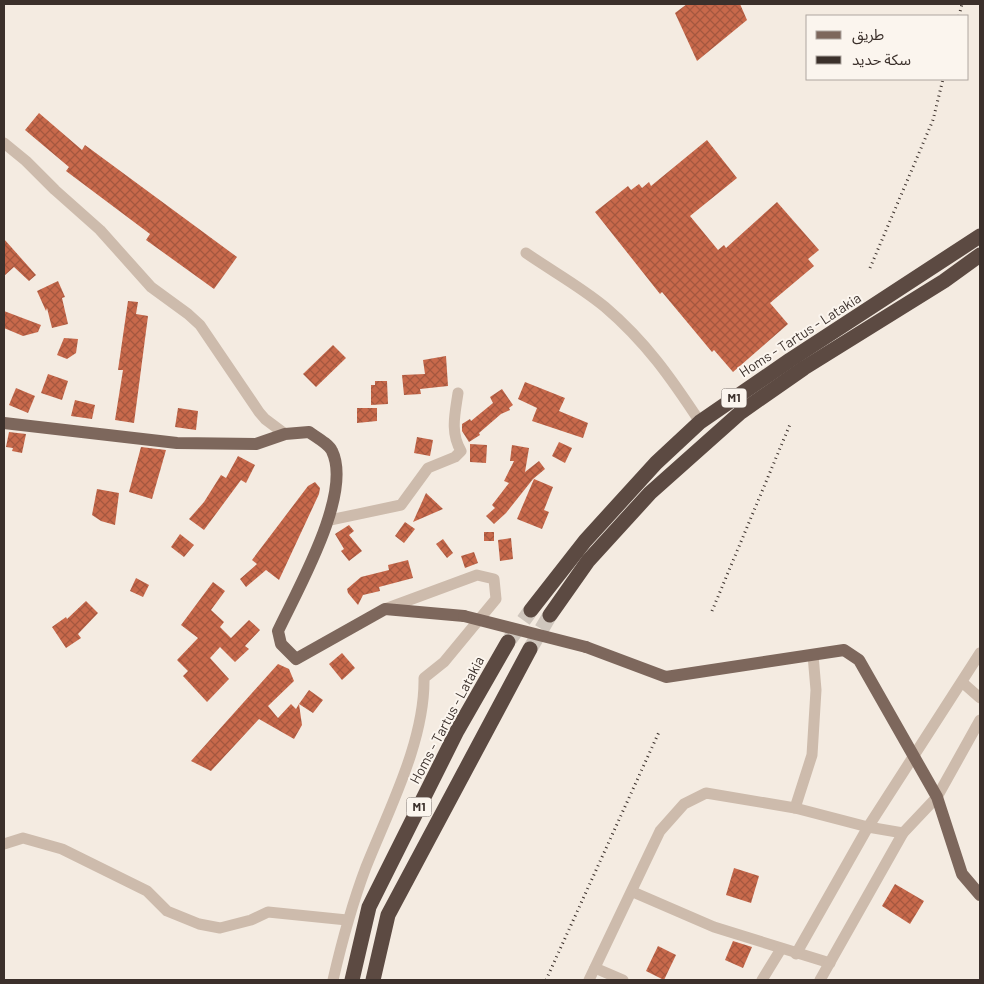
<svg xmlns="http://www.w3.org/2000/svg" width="984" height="984" viewBox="0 0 984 984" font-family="Barlow,'Noto Sans Arabic',sans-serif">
<defs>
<pattern id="building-cross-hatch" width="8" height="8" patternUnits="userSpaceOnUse" patternTransform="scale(1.25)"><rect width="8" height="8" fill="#c8694b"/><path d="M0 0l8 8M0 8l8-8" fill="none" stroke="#a4573f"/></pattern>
</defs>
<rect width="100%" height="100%" fill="#f4ebe1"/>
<g fill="url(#building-cross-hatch)">
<polygon points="687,4 740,4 747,20 697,61 675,13"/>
<polygon points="39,113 82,150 85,145 237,257 214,289 146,240 150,234 66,171 69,167 25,130"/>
<polygon points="707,140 737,178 690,216 718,250 724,245 726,248 777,202 819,250 808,259 814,266 770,303 788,324 733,372 714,350 712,352 662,292 660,294 595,212 628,186 631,190 639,184 642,188 649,182 651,186"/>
<polygon points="4,239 36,275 29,281 14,267 4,276"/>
<polygon points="58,281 65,297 62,298 68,324 52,328 47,308 46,311 37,291"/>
<polygon points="128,301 138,302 136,314 148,316 134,423 115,420 123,370 118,370"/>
<polygon points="4,311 41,325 38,332 23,336 4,328"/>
<polygon points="64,338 78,339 76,353 67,359 57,355"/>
<polygon points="333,345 346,358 316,387 303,374"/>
<polygon points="446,356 448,386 420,389 421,394 404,395 402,375 425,374 423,360"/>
<polygon points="48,374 68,381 62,400 41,393"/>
<polygon points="375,381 387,381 388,404 371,405 371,385 375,385"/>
<polygon points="525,382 565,398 559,411 588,423 583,438 532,421 537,408 518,399"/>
<polygon points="16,388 35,396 28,413 9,405"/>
<polygon points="502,389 513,405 509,408 510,410 501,414 479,433 480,435 469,442 462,431 462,424 470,419 471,421 493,403 490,397"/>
<polygon points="75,400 95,405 92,419 71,416"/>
<polygon points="178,408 198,411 196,430 175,427"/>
<polygon points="357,408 377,408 377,421 357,423"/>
<polygon points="9,432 26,434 22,453 12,451 13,448 6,447"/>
<polygon points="417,437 433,440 430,456 414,453"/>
<polygon points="559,442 572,448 565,463 552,456"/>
<polygon points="470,444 487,445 486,463 470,462"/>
<polygon points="512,445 529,448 525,472 539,461 545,469 533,479 506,513 494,524 486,516 495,508 492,505 509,483 504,481 514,461 510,461"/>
<polygon points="141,447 166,450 152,499 129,492"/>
<polygon points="238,456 255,465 246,483 241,480 204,530 189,519 204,502 221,475 226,478"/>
<polygon points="534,479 553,487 544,510 549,512 542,529 517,519"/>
<polygon points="315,482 320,488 319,494 279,580 266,570 246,587 240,579 257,564 252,560 308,486"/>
<polygon points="97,489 119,493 115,525 101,521 92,515"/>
<polygon points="426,493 443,509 413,522"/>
<polygon points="405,522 415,529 404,543 395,536"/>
<polygon points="349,525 354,531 349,535 362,551 349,561 341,551 344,549 335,534"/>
<rect x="484" y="532" width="10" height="9"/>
<polygon points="180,534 194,545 184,557 171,547"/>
<polygon points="511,538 513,559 500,561 498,540"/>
<polygon points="443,539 453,553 447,558 436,544"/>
<polygon points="474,552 478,563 465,568 461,556"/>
<polygon points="408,560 413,578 379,587 380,591 363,595 358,605 348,593 347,589 361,577 389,570 388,565"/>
<polygon points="136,578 149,585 143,597 130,591"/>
<polygon points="213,582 225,591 211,610 224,622 220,627 231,638 249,620 260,630 245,646 249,649 235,662 220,647 210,658 229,679 207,702 183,676 188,671 177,660 198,638 181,625"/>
<polygon points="86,601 98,613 78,634 81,638 66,648 52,627 66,617 67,619"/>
<polygon points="342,653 355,668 342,680 329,664"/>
<polygon points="278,664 289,669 294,681 268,706 278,718 291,704 296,709 299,704 302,725 294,739 259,719 211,771 191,761"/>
<polygon points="309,690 323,700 313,713 299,704"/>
<polygon points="734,868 759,876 751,903 726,895"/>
<polygon points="895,884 924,901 910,924 882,906"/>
<polygon points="733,941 752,947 743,968 725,960"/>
<polygon points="658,946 676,955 664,980 646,971"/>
</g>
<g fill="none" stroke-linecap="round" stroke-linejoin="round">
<g stroke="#cfc6bd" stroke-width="15" stroke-dasharray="15 8" stroke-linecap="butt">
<polyline points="510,639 531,610"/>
<polyline points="530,649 550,615"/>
</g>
<g stroke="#cdbbac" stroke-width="11">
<polyline points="4,143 26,161 55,190 100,230 151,287 188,314 200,325 259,412 265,419 285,434"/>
<path d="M526 253C552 271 581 287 605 307 646 342 671 378 700 422"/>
<path d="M330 520 401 505 428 468 455 457 461 451C450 432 455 414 458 393"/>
<polyline points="963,683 980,698"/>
<polyline points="795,808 812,755 816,690 813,655"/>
<polyline points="4,844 23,838 62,849 147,891 167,911 199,924 220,928 251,920 268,912 347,920"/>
<polyline points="633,892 714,927 830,963"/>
<polyline points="796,954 868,827 980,653"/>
<polyline points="595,968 623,980"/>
<path d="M333 980C342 941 352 904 366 867 389 809 425 741 424 678L444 662 496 599 494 579 477 575 385 609"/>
<polyline points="589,980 660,831 684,804 706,793 795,808 868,827 903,833"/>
<polyline points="762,980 781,949"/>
<polyline points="820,980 903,833 937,797 980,720"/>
</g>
<g stroke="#7d675c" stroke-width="12">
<path d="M4 423 177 443 256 444 285 434 309 432C316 437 329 444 332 451 353 494 297 590 278 631L281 644 296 659 385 609 464 616"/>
<polyline points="586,647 666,677 844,650 859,660 937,797 962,874 980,895"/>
</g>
<g stroke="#5c4a42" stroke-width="15">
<polyline points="531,610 585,541 656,463 700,422 790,360 980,236"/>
<polyline points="550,615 588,561 650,493 741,412 804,368 944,281 980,255"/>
<polyline points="352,980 369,907 457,731 508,642"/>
<polyline points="373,980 388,915 530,649"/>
</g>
<g stroke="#3b302b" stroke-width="3" stroke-dasharray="1 4" stroke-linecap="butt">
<polyline points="959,16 962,4"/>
<polyline points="870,268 933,120 943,79"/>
<polyline points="712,611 791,422"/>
<polyline points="546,980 659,732"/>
</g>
<polyline stroke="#7d675c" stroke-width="12" points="464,616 586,647"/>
</g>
<g text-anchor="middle" stroke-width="4" stroke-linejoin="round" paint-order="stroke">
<g fill="#fbf5ee" stroke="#756b66" stroke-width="1">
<rect x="721.5" y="388.5" width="25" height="19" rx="4"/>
<rect x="406.5" y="797.5" width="25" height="19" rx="4"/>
</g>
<g font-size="12" font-weight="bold" fill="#3b302b">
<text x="734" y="402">M1</text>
<text x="419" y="811">M1</text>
</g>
<g font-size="14" fill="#3b302b" stroke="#fbf5ee">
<text transform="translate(800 335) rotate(-33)" y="5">Homs - Tartus - Latakia</text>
<text transform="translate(447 720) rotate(-62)" y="5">Homs - Tartus - Latakia</text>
</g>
</g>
<rect width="984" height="984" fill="none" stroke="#3b302b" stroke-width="10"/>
<rect x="806" y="15" width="162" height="65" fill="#fbf5ee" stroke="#aea6a0"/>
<rect x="816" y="31" width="25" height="8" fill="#7d675c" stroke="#aea6a0"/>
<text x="852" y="40" font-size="15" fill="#3b302b">طريق</text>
<rect x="816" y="56" width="25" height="8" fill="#3b302b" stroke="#aea6a0"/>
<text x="852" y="65" font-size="15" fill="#3b302b">سكة حديد</text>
</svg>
